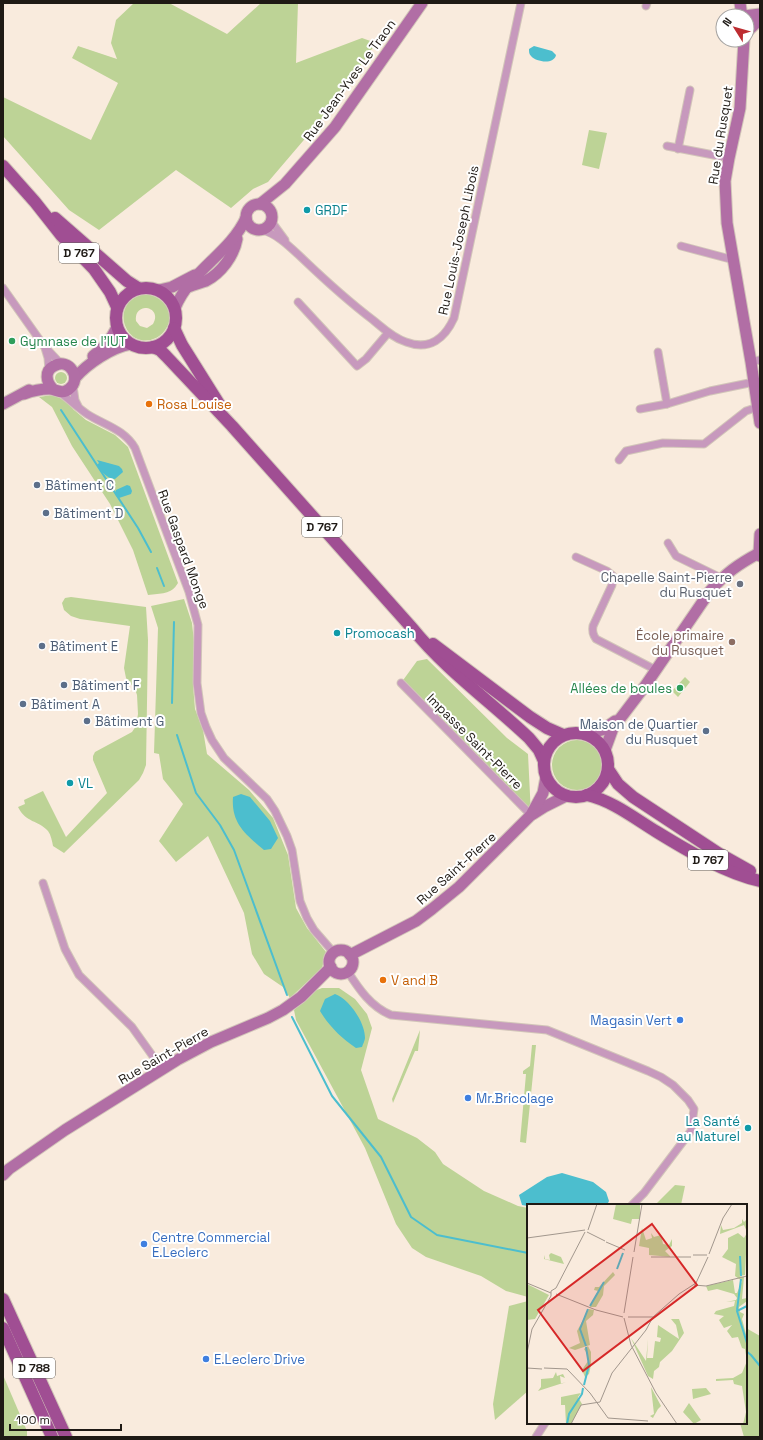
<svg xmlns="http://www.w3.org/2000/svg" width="763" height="1440" viewBox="0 0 763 1440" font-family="'Space Grotesk',sans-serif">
<rect width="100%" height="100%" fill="#f9ebdd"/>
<g fill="#bdd396" fill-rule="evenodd">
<polygon points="134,3 169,3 227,34 261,3 298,3 296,63 362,38 376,43 332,107 268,182 253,189 231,208 176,170 99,230 69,210 3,136 3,97 91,140 118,83 72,58 78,46 117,59 111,43 116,20"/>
<polygon points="589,130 607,133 599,169 582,165"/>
<path d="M144 294C159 295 172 306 169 322 167 329 162 335 156 338 126 352 107 303 144 294ZM145 308C154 308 158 316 153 324L147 328 140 326 136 321C135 314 138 309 145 308Z"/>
<circle cx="61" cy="378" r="6"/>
<path d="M52 395 65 400 74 410 86 420 115 435 128 447 178 583C171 595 161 593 148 595L133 550 110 504 72 446 52 407 39 397Z"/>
<path d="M71 597 146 607 148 640 146 765 143 773 139 780 64 853 53 846C52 841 51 835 48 831 38 820 26 823 18 807L25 804 24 800 43 791 66 837 107 793 93 760V756L95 752 132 732 136 726 138 714 137 695 135 689 126 678 124 668 130 626 80 619 71 616 64 610 62 603 65 598Z"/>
<polygon points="184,599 192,623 194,642 193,685 195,709 203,730 207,754 249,790 273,818 288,855 296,908 307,928 326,952 322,968 290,998 283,987 264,974 252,954 244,913 208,836 176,862 159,841 183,804 163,779 159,754 154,753 158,628 151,606"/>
<polygon points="427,659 507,738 528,754 531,815 401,683 417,661"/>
<polygon points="685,677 690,682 678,697 672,691"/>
<circle cx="577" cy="765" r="25"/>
<polygon points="322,988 339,988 355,999 367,1014 372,1028 361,1070 378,1119 417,1138 435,1152 443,1164 484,1191 518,1206 528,1208 528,1297 506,1291 481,1276 426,1257 412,1248 396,1224 365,1148 296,1020 294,1010 314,991"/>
<polygon points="420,1030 418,1051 415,1051 393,1103 392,1099"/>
<polygon points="532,1045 536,1045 526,1143 520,1142 526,1074 523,1074 523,1071 530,1066"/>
<polygon points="675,1185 685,1186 681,1205 655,1205"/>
<polygon points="528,1301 528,1391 495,1420 493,1404 509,1306"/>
<polygon points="746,1328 760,1336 760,1437 744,1437 740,1423 746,1423"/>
<polygon points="3,1375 27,1431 27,1437 3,1437"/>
</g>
<g fill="#4cbece">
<path d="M534 46 552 51 556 55C554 65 536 62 531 56 529 54 529 52 529 49Z"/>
<path d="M97 460 119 466 122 469 123 472 115 479C106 478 102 472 97 465L99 463Z"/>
<polygon points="127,485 130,486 132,491 131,494 119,498 116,496 115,493 116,490"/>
<path d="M241 794 250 797 270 821 278 838 271 849 264 850C245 834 231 823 233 797Z"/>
<path d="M335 994C349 999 365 1022 365 1038 365 1040 363 1044 362 1047L356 1048C341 1038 329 1026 320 1011L325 999Z"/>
<polygon points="562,1173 593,1182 606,1192 609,1201 607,1205 528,1205 528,1206 522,1205 519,1195 547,1177"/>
</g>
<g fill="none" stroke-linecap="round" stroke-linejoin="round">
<g stroke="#4cbece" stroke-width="2">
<polyline points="61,410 138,528 151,552"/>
<polyline points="157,568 164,586"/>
<polyline points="172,703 174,622"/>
<polyline points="177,735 196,793 220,825 234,850 287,995"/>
<polyline points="292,1017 332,1096 381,1157 411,1217 437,1235 528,1253"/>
<polyline points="746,1351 751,1355 760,1366"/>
</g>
<g stroke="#d2c5b9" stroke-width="9">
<g id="street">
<polyline points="646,6 647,3"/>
<polyline points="667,146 729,158"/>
<polyline points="678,149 690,90"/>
<polyline points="271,221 285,240"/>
<path d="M262 230C278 234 291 248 304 260 326 281 348 301 373 320 383 328 393 338 406 342 430 351 445 338 454 318L521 3"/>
<polyline points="681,246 734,260"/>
<polyline points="3,288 44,346 61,364"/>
<polyline points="298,302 357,366 366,359 388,333"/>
<polyline points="45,348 48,358 49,371"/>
<polyline points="658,352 667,404"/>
<polyline points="751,362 760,360"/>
<polyline points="73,386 75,400 78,406"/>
<path d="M59 392C69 399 77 407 87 414 104 425 124 429 135 448L189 592 198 625 197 683 201 713 206 727 212 740 224 758 267 799 275 811 287 836 292 850 300 901 307 918 314 930 334 953"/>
<polyline points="640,409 667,404 710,391 754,382"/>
<polyline points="619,460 626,451 663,443 704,444 746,411 758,407"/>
<polyline points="668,543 676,556 721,578"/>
<path d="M576 557 607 571 613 576 612 585 593 626C592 631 593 635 596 639L656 670"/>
<polyline points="401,683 531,815"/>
<polyline points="43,883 65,949 79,975 132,1027 162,1069"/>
<path d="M348 972C359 989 371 1007 391 1015L547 1030 648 1071 661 1077 673 1085 688 1100 694 1109 691 1131 644 1193 632 1205"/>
<polyline points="536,1437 545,1423"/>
</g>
</g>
<g stroke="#d2c5b9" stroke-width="13">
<g id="secondary">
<polyline points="740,3 742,16"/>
<polyline points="744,16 760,14"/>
<polyline points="747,32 760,19"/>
<polyline points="744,40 740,108 729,158 725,181 727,223 751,362 760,423"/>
<polyline points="260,204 285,184 335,127 422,3"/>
<circle cx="259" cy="217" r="13"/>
<path d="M188 287C193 285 200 283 206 281 221 273 234 256 237 239"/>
<polyline points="159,290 172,287 195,275"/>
<path d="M175 308C190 271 230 253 246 218"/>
<path d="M93 356C104 347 111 340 117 327"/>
<path d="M75 378C87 364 112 347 131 344"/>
<path d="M24 394C32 391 40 389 49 389 56 389 62 395 69 389 83 379 69 357 54 366 44 371 46 382 53 389"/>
<polyline points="3,404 29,390"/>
<polyline points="760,534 759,553 760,556"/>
<polyline points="586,734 602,730 615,721"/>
<path d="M605 750 613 728 645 686 710 591C726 573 737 565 759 553"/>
<polyline points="533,814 544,807 566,796"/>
<circle cx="341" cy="962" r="12"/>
<polyline points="350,955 416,921 432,909 459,887 531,815 543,793 546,777"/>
<polyline points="3,1175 9,1169 65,1130 177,1060 211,1042 268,1018 283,1010 301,997 331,967"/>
</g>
</g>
<g stroke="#d2c5b9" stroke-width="14">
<g id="primary">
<polyline points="3,166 35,202 61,235 94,269 110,292 117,307"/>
<polyline points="55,218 127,281 138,288"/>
<circle cx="146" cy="318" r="30"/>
<polyline points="174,328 182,345 219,404"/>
<path d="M153 347 160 350 166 356 232 426 412 628C446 670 490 701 529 738L539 750 544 761"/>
<polyline points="433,644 530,717 547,728 563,735"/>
<circle cx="576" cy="765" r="32"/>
<polyline points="608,769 618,784 633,797 718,853 750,871"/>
<path d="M587 795C613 801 634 818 657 832 688 851 725 873 760 881"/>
<polyline points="3,1299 66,1437"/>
<polyline points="3,1328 52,1437"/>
</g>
</g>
<use href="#street" stroke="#c799bd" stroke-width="7"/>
<use href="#secondary" stroke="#b16ea5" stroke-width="11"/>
<use href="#primary" stroke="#a04e93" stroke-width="12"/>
</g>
<g fill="#0f9aa8" stroke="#fff" stroke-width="1.5">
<circle cx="307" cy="210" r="4"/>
<circle cx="337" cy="633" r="4"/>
<circle cx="70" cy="783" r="4"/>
<circle cx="748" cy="1128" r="4"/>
</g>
<g fill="#2e9e5b" stroke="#fff" stroke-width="1.5">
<circle cx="12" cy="341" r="4"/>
<circle cx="680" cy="688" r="4"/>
</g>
<g fill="#e8710a" stroke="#fff" stroke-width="1.5">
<circle cx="149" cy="404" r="4"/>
<circle cx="383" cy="980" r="4"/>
</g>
<g fill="#5c6f8a" stroke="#fff" stroke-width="1.5">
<circle cx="37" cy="485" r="4"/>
<circle cx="46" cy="513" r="4"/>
<circle cx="42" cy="646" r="4"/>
<circle cx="64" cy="685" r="4"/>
<circle cx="23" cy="704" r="4"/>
<circle cx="87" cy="721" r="4"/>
<circle cx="706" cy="731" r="4"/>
</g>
<circle fill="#6b7280" stroke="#fff" stroke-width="1.5" cx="740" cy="584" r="4"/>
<circle fill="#8d6e63" stroke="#fff" stroke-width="1.5" cx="732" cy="642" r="4"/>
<g fill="#3f7fe0" stroke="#fff" stroke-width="1.5">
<circle cx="680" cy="1020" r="4"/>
<circle cx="468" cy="1098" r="4"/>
<circle cx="144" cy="1244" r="4"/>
<circle cx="206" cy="1359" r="4"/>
</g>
<g text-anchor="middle" stroke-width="4" stroke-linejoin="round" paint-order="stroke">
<g fill="#fff" stroke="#625f5b" stroke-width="1">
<rect x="59" y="243" width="40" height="20" rx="3"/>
<rect x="302" y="517" width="40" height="20" rx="3"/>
<rect x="688" y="850" width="40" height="20" rx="3"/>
<rect x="13" y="1358" width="42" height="20" rx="3"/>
</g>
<g font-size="12" font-weight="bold" fill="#1f1a15">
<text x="79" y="257">D 767</text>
<text x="322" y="531">D 767</text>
<text x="708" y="864">D 767</text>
<text x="34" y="1372">D 788</text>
</g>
<g font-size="13" fill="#1f1a15" stroke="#fff">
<text transform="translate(349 80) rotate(-54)" y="5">Rue Jean-Yves Le Traon</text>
<text transform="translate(720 135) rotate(-81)" y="5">Rue du Rusquet</text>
<text transform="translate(458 240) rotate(-78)" y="5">Rue Louis-Joseph Libois</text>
<text transform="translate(184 549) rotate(70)" y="5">Rue Gaspard Monge</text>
<text transform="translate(475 741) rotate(45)" y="5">Impasse Saint-Pierre</text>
<text transform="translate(456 868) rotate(-42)" y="5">Rue Saint-Pierre</text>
<text transform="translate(163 1055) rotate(-30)" y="5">Rue Saint-Pierre</text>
</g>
<g font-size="13" fill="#0d838f" stroke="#fff" text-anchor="start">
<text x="315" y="215">GRDF</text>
<text x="345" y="638">Promocash</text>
<text x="78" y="788">VL</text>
<text x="740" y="1126" text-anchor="end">La Santé<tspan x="740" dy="15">au Naturel</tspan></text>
</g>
<g font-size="13" fill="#27864d" stroke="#fff" text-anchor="start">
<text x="20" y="346">Gymnase de l'IUT</text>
<text x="672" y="693" text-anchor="end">Allées de boules</text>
</g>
<g font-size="13" fill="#c56008" stroke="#fff" text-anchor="start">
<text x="157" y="409">Rosa Louise</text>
<text x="391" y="985">V and B</text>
</g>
<g font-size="13" fill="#4e5e75" stroke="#fff" text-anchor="start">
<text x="45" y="490">Bâtiment C</text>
<text x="54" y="518">Bâtiment D</text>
<text x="50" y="651">Bâtiment E</text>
<text x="72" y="690">Bâtiment F</text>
<text x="31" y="709">Bâtiment A</text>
<text x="95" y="726">Bâtiment G</text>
<text x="698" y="729" text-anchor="end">Maison de Quartier<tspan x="698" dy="15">du Rusquet</tspan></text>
</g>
<g font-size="13" fill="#5b616d" stroke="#fff" text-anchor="end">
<text x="732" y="582">Chapelle Saint-Pierre<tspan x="732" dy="15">du Rusquet</tspan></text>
</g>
<g font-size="13" fill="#785e54" stroke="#fff" text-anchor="end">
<text x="724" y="640">École primaire<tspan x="724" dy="15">du Rusquet</tspan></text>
</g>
<g font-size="13" fill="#366cbe" stroke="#fff" text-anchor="start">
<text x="672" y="1025" text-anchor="end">Magasin Vert</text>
<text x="476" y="1103">Mr.Bricolage</text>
<text x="152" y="1242">Centre Commercial<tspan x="152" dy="15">E.Leclerc</tspan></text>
<text x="214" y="1364">E.Leclerc Drive</text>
</g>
</g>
<g transform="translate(527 1204)">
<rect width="220" height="220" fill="#f9ebdd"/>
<path d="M89 0H113V15H105L104 20 86 15ZM215 15 217 18 220 15V28L217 21 193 30 194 21 196 26 207 24 215 19ZM115 24 119 36 125 34 124 29 127 33 134 31 136 40 142 41 145 35V42L138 47 144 53 122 51V44L112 42ZM211 29 217 34 220 29 218 71 212 72 217 73 215 95 220 94V97L212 103 213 108 217 110 215 115 220 134V220H216L219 208 215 182 207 180 206 176 189 177V175L206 174 215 169 220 157 218 145 215 144 211 133 205 134 200 127 205 121 197 124 192 116 197 112 187 110 189 107 207 102 208 97 199 98 209 96 210 94 207 90 190 85 181 87 179 82 206 76 208 89H210L215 77 208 72 209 60 195 53 201 45V34ZM24 49 34 53 37 60 17 55 18 51V55L23 56 22 51ZM86 68 88 71 77 82 76 91 69 103H63L71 87 67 86 68 83H72ZM0 80 22 91 8 115 0 116ZM62 105 67 106 66 111 59 117 63 141 48 146 42 144 53 139 50 127ZM144 115H152L157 129 145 147 133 158 132 163 127 167 126 175 121 172 104 134 119 157 121 135 120 154H126L128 137 133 138 134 134 130 133 131 121 152 135 149 121ZM61 142 64 148V161L62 170 58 173 55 166 61 157V151L57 145ZM105 147 134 202 131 205 127 212 126 214 123 212 127 210 124 183ZM29 168 30 172 36 170 38 174 33 172 34 180 39 178 11 187 14 183V175L26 174ZM179 184 184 190 166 195 165 185ZM54 189 51 193 55 200 44 220H39L38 201H34V193ZM162 199 174 216 167 220 156 208Z" fill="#bdd396"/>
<path fill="none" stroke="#4cbece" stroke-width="2" d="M213 52 214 72M90 65 96 49M63 102 77 78M220 102 210 107 220 139M210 106 214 75M59 142 53 125 61 105M57 181 62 161 59 143M40 220 42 210 55 190 56 184"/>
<path fill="none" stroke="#a2978d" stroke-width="1" d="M61 26 70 0M60 28 78 37M0 34 58 26M79 38 98 46M107 48 115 0M182 50 196 14 205 0M166 51H180M124 53H164M0 79 24 89M167 81 179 82 220 72M29 90 69 106 96 113M97 109 106 53M101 113H126M97 114 104 141 129 189 150 220M0 149 5 125 24 92V87L29 84 58 28M0 164 15 165M17 164 40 165 63 189 81 214 121 217M44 220 54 201 73 198 85 169 119 126 126 113 152 90 169 79 181 53"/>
<path fill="#d62828" fill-opacity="0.15" stroke="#d62828" stroke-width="2" d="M125 20 170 81 56 167 11 106Z"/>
<rect width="220" height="220" fill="none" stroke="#1f1a15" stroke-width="2"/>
</g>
<rect width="763" height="1440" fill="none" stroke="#1f1a15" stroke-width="8"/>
<g transform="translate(735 28) rotate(307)"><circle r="19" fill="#ffffff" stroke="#a5a3a1"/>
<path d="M0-3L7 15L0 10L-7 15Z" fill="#bd2d31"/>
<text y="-6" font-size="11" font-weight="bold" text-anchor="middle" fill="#1f1a15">N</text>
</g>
<path d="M10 1424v6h111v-6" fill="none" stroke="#1f1a15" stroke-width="2"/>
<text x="16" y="1424" font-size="12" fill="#1f1a15" stroke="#ffffff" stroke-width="3" paint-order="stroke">100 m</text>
</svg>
